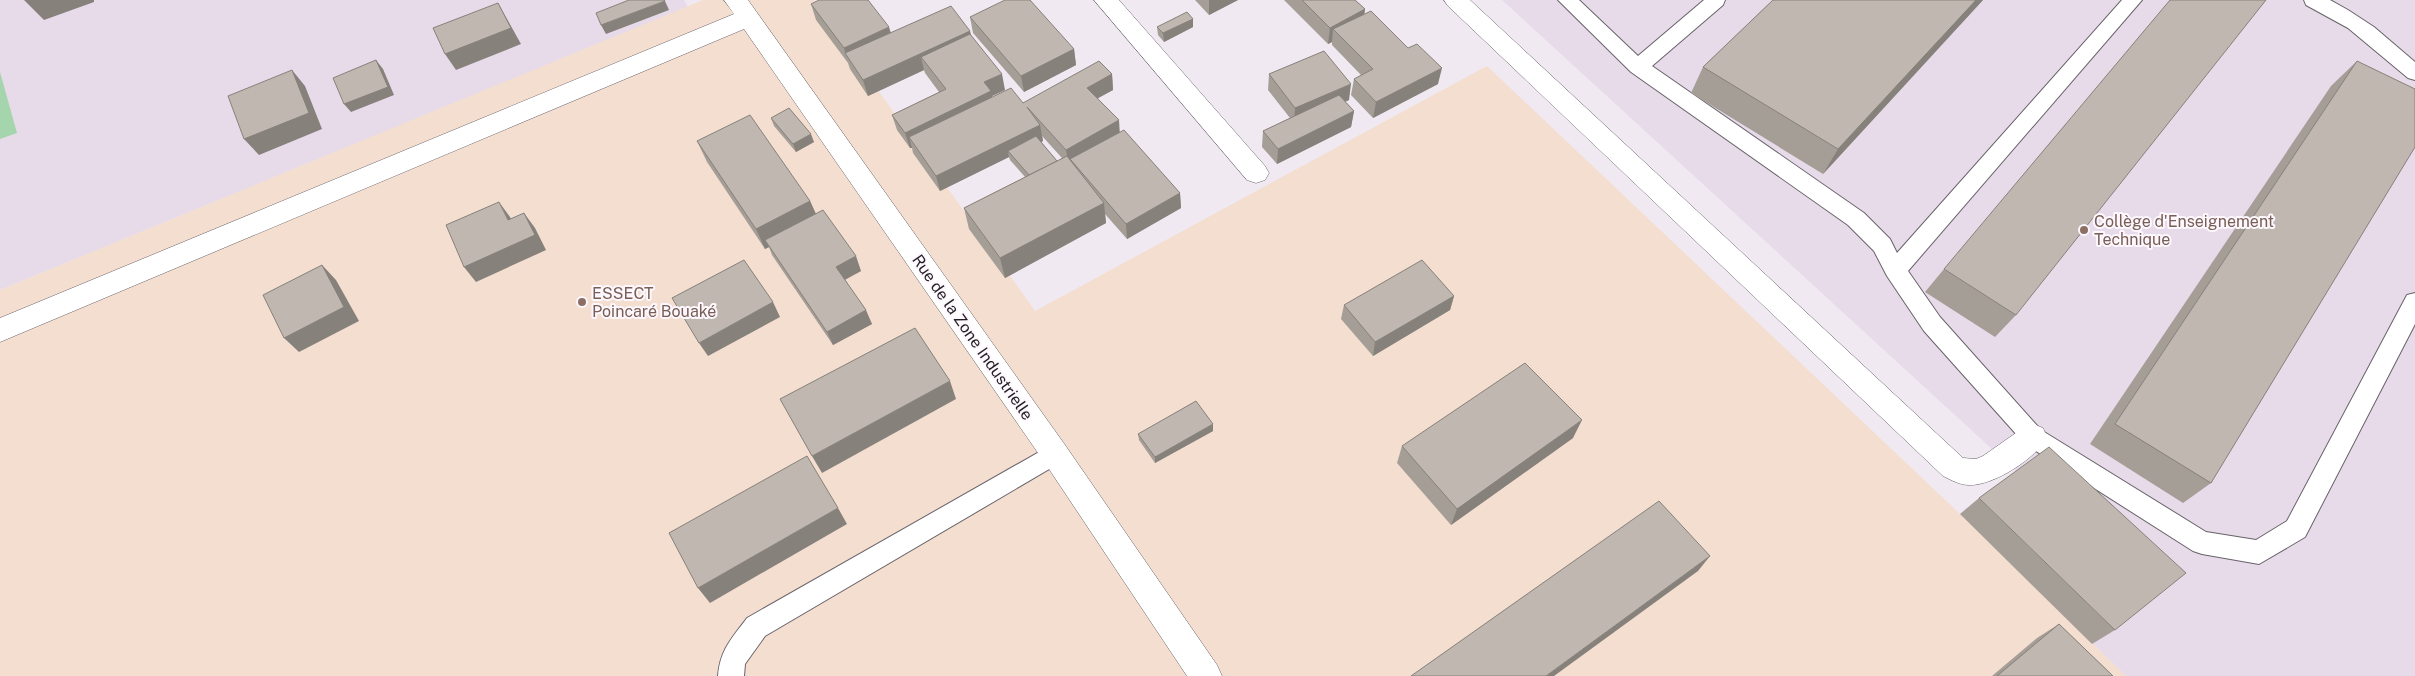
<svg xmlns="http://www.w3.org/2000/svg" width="2415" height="676" viewBox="0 0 2415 676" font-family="'Public Sans',sans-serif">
<rect width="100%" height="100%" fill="#f0e9f2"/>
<g fill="#e7dbea">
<polygon points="0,0 684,0 688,7 0,290"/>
<polygon points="1502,0 2415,0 2415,676 2126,676 1960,514 2017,472"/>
</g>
<polygon fill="#f3ded0" points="703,0 814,0 1035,311 1487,66 1960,514 2126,676 0,676 0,290"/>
<polygon fill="#a5d5ac" points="0,72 17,133 0,139"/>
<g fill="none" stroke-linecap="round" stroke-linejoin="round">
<g stroke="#686269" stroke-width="2">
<g id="service">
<polygon points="1558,0 1579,0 1638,56 1704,0 1725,0 1723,5 1652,66 1864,213 1890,239 1897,253 2122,0 2142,0 1908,271 1940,317 2041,430 2206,532 2256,540 2287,521 2407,295 2415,293 2415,324 2305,537 2259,564 2202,554 2193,551 2025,444 1924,331 1887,276 1874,251 1848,225 1631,72"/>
<polygon points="2304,0 2330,0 2348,10 2374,27 2415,62 2415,80 2408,78 2348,28 2306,5"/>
<path d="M1055 443 1063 447 1067 454 1063 461 765 636 745 664 744 676H718C720 650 732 638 747 618Z"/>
</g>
</g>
<g stroke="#686269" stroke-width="1">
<g id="minor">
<polygon points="724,0 748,0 1065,445 1217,665 1222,676 1187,676 1045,463 744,29 0,342 0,318 734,14"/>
<polygon points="1094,0 1119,0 1265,166 1269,173 1265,180 1256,183 1247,180"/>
<path d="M1444 0H1470L1963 458 1976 459 1983 456 2023 428 2033 424 2043 428 2047 437C2037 458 1993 486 1969 485 1960 485 1951 480 1943 476L1448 6Z"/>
</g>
</g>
<use href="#service" fill="#fff" fill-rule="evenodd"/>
<use href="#minor" fill="#fff" fill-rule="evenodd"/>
</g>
<g fill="#a59e97" fill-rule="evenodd">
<polygon points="1195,0 1238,0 1209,15"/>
<polygon points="1284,0 1355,0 1365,9 1364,14 1438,84 1373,118 1351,95 1354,79 1361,75 1332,45 1332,42 1328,44"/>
<polygon points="1773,0 1983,0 1823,174 1691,93 1703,67"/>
<path d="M811 4 891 33 970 31 971 35 1005 90 992 96V97L1023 103 1112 74 1113 90 1098 98 1120 133 1180 193 1181 208 1127 239 1105 214 1106 223 1005 278 969 229 964 208 1025 177 1010 160 1009 157 940 191 913 153 912 148H910L897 130 892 115 939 92 925 73 924 70 868 96 850 69 848 63 816 20ZM1042 136 1062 158 1057 161 1041 142 1043 141Z"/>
<polygon points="970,17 1074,49 1076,65 1024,92 973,33"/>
<polygon points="1193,19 1193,27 1164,42 1158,35 1157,27"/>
<polygon points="2357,61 2211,483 2183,503 2090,444 2331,86"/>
<polygon points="1269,74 1349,100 1345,102 1354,111 1351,127 1277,164 1262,147 1263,131 1290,118 1268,90"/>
<polygon points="771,118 814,142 796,152 774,126"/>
<polygon points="697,141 810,201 816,214 861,271 845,280 872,324 833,345 772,255 769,247 765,249 707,162"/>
<polygon points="1944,269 2016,315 1995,337 1925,292"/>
<polygon points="1454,296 1450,310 1373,356 1341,319 1344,305"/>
<polygon points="1213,431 1155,463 1139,440 1138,434"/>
<polygon points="1573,438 1451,525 1397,463 1402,446"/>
<polygon points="1979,498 2115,630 2092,644 1960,514"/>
<polygon points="2059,624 2113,676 1992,676 2037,638"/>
</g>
<g fill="#86817b">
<polygon points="24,0 94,0 94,2 44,20"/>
<polygon points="1209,0 1238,0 1209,15"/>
<polygon points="1976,0 1983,0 1823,174 1838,149"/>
<polygon points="665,1 669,10 606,34 601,25"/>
<polygon points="498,3 507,19 521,44 456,70 445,54"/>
<polygon points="1365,9 1363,26 1333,29 1332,42 1328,44 1330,28"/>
<polygon points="1193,19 1193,27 1164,42 1163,33"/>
<polygon points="889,27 894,43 846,55 844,48"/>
<polygon points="970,31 973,47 921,57 924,70 868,96 863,80"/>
<polygon points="1074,49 1076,65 1024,92 1021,76"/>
<polygon points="376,60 383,69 394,95 351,112 344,104"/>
<polygon points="1442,68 1438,84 1373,118 1376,102"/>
<polygon points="292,70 305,86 322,129 259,155 244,139"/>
<polygon points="1002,74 1005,90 992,96 994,107 909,137 912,148 910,148 905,133 984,82"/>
<polygon points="1112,74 1113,90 1089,103 1087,88"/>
<polygon points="1351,84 1349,100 1294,124 1295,108"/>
<polygon points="1354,111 1351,127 1277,164 1278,149"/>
<polygon points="1119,120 1120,136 1069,166 1066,150"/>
<polygon points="1040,125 1043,141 1012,156 1008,151 1009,157 940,191 936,176"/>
<polygon points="811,134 814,142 796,152 793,144"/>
<polygon points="1180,193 1181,208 1127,239 1126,224"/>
<polygon points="810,201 819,221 765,240 769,247 765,249 756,229"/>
<polygon points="499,202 510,217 519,235 508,220"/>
<polygon points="1104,203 1106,223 1005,278 1000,258"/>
<polygon points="524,213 535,228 546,250 476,282 464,267"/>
<polygon points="856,256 861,271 842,281 836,267"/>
<polygon points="322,265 336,280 359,321 299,352 284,338"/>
<polygon points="1454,296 1450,310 1373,356 1375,342"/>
<polygon points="773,302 780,317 708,356 699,343"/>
<polygon points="866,310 872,324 833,345 827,332"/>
<polygon points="950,381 956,399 822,473 812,456"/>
<polygon points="1582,420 1573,438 1451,525 1457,509"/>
<polygon points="1213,424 1213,431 1155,463 1155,457"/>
<polygon points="838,508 847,524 710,603 698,588"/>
<polygon points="1710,556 1698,571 1554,676 1546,676"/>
</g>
<g fill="#c0b8b0" stroke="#86817b">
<polygon points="629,0 664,0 665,1 601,25 596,13"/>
<polygon points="819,0 868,0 889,27 844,48 811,4"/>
<polygon points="1005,0 1030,0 1074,49 1021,76 970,17"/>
<polygon points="1302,0 1355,0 1365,9 1330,28"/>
<polygon points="1773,0 1976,0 1838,149 1703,67"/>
<polygon points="2170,0 2266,0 2016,315 1944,269"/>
<polygon points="498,3 511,28 445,54 433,28"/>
<polygon points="951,6 970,31 863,80 845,53"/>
<polygon points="1371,11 1408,48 1417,44 1442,68 1376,102 1354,79 1373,69 1333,29"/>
<polygon points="1187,12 1193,19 1163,33 1157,27"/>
<polygon points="970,34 1002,74 984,82 991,91 905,133 892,115 946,89 921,57"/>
<polygon points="1324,51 1351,84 1295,108 1269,74"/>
<polygon points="376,60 388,87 344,104 333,78"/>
<polygon points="1099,61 1112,74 1087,88 1119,120 1066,150 1027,107 1040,125 936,176 909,137 1011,88 1023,103"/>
<polygon points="2357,61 2415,89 2415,147 2211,483 2115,424"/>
<polygon points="292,70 309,113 244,139 228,96"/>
<polygon points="1339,95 1354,111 1278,149 1263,131"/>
<polygon points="789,108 811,134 793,144 771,118"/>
<polygon points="750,115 810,201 756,229 697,141"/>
<polygon points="1124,130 1180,193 1126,224 1070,159"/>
<polygon points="1036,136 1057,161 1029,175 1008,151"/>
<polygon points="1067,156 1104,203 1000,258 964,208"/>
<polygon points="499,202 508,220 524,213 535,235 464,267 446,225"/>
<polygon points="823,210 856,256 836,267 866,310 827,332 765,240"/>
<polygon points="744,260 773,302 699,343 672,298"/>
<polygon points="1422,260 1454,296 1375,342 1344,305"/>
<polygon points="322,265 344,307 284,338 263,295"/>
<polygon points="915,328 950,381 812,456 780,399"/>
<polygon points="1525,363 1582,420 1457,509 1402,446"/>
<polygon points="1196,401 1213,424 1155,457 1138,434"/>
<polygon points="2049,447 2186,573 2115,630 1979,498"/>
<polygon points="807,456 838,508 698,588 669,533"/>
<polygon points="1659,501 1710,556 1546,676 1411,676"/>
<polygon points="2059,624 2113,676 1997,676"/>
</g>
<g fill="#8d6e63" stroke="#fdf7fe" stroke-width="2">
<circle cx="2084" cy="230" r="5"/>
<circle cx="582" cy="302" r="5"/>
</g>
<g text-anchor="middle" stroke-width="4" stroke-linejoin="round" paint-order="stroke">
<g font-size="16" fill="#785e54" stroke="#fdf7fe" text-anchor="start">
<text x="2094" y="227">Collège d'Enseignement<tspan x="2094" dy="18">Technique</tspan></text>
<text x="592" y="299">ESSECT<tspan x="592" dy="18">Poincaré Bouaké</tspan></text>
</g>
<g font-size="16" fill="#211e21" stroke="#fdf7fe">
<text transform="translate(973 337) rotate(55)" y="6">Rue de la Zone Industrielle</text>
</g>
</g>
</svg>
